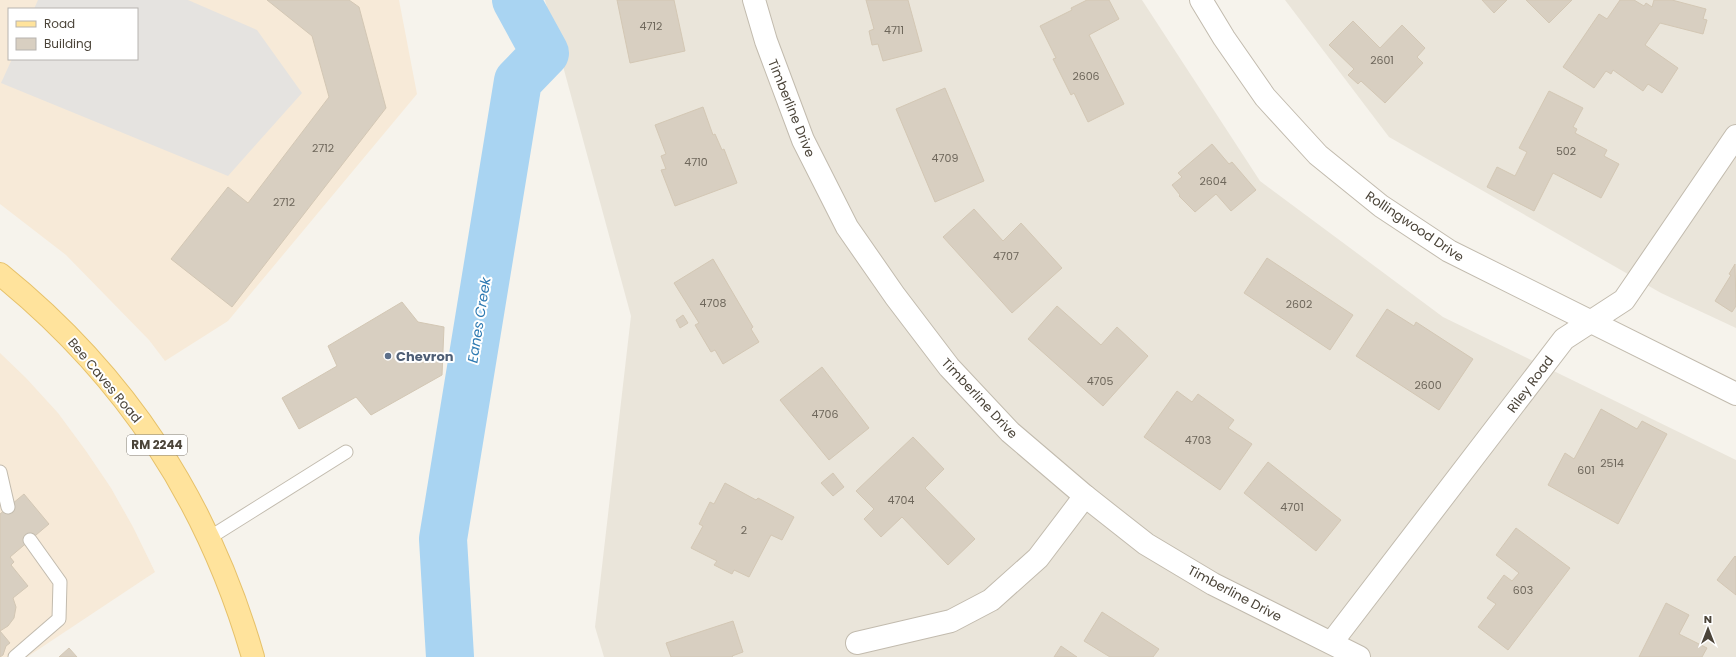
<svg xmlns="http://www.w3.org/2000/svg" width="1736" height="657" viewBox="0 0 1736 657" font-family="Poppins,sans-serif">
<rect width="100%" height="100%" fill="#f6f3ec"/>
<g fill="#eae5da">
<polygon points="545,0 1142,0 1260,181 1443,317 1736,460 1736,657 604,657 595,627 631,316"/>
<polygon points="1285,0 1736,0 1736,328 1661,293 1389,137"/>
</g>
<g fill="#f7ead8" fill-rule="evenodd">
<path d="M0 0H399L417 94 228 321 165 361 149 340 66 255 0 204ZM9 9H137V59H9Z"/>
<polygon points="0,353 26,378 58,413 86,451 111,488 133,527 155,572 27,657 0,657"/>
</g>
<polygon fill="#e5e3e0" points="38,0 188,0 257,30 302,93 228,176 1,83 12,59 137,59 137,9 34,9"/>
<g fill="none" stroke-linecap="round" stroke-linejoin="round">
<polyline stroke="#a9d4f2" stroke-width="48" points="450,657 443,539 518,81 545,53 516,0"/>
</g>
<g fill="#d8cfc1" stroke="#d3c7b4">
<polygon points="267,0 349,0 359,7 386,108 232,307 171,259 228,187 248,203 329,97 312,36"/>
<polygon points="617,0 674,0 685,51 630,63"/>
<polygon points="866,0 908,0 922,51 883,61 878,44 872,45 869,31 874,29"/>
<polygon points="1087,0 1109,0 1119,19 1089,35 1124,104 1088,122 1074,93 1071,95 1053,59 1056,58 1040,26 1072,10 1071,8"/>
<polygon points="1482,0 1507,0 1494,13"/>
<polygon points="1526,0 1572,0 1549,23"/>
<polygon points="1620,0 1634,0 1644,6 1646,3 1652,7 1654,0 1672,0 1706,9 1703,19 1707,20 1703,34 1660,23 1645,45 1678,68 1662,93 1648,84 1643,91 1613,70 1611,74 1606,71 1594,88 1563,67 1599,14 1607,19"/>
<polygon points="1353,21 1380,48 1402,25 1425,48 1417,57 1423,63 1385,103 1361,81 1358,84 1348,75 1354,69 1329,45"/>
<polygon points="945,88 984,181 935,202 896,109"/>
<polygon points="1549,91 1583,108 1573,127 1577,129 1575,133 1607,150 1604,156 1619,164 1601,198 1553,173 1534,211 1487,187 1497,167 1515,176 1527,152 1519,148"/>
<polygon points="703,107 713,135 715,134 722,150 724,149 737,183 675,206 661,170 666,169 661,156 666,154 655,125"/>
<polygon points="1212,144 1229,164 1232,162 1256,190 1231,211 1216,194 1195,212 1179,196 1180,195 1172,185 1182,177 1178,173"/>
<polygon points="974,209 1003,241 1021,223 1062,268 1012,313 943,237"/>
<polygon points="1267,258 1353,315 1330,350 1244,293"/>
<polygon points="713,259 753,327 751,329 759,342 723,364 715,350 711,352 695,325 699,323 674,283"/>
<polygon points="1735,264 1736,306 1732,312 1715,301 1731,275 1729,274"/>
<polygon points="402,302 418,322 444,327 442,375 371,415 356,397 299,429 282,398 337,366 328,346"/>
<polygon points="1057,306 1101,345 1117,327 1148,356 1103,406 1028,339"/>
<polygon points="1387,309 1414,326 1416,322 1473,359 1439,410 1356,356"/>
<polygon points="683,315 688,323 680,328 676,320"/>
<polygon points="822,367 869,428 829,460 780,400"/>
<polygon points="1177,391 1192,402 1198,394 1234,420 1228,428 1252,444 1220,490 1144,437"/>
<polygon points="1601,409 1637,429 1642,421 1667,434 1618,524 1548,485 1565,453 1574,459"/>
<polygon points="913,437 944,469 925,488 975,539 948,565 902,517 881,537 864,519 874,509 856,491"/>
<polygon points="1268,462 1341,520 1316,551 1244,493"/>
<polygon points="833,473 844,487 833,496 821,483"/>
<polygon points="725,483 756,500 758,498 794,517 782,540 771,535 749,577 734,570 732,574 714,565 717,561 691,548 703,526 699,524 710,502 714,504"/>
<polygon points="24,494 49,524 10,557 14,562 11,565 28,586 13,598 16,607 14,618 8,626 0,631 0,514"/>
<polygon points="1516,528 1570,568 1508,650 1478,627 1496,604 1487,598 1504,575 1512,581 1519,573 1496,555"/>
<polygon points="1735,556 1736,557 1736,595 1717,580"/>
<polygon points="1666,603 1689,615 1679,634 1707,648 1702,657 1639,657"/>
<polygon points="1102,612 1159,649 1153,657 1110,657 1084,641"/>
<polygon points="733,621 743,652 732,656 733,657 671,657 666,643"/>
<polygon points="0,631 10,643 6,646 3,655 0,657"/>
<polygon points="1061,646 1077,657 1054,657"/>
<polygon points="69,648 77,657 59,657"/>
</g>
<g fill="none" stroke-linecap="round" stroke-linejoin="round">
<g stroke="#c2bbae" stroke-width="15">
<g id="service">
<polyline points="0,472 8,507"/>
<polyline points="209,538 346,452"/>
<polyline points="15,657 59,619 60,582 30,540"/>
</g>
</g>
<g stroke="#c2bbae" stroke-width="24">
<g id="minor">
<polyline points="754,0 766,41 803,140 847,227 895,296 949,367 1010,432 1085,496 1146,544 1213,584 1359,657"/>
<polyline points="1332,642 1564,339 1624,300 1736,136"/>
<polyline points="857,643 951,621 991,600 1038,558 1085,496"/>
</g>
</g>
<g stroke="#c2bbae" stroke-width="24">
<polyline id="tertiary" points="1201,0 1224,38 1265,97 1318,155 1381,206 1449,251 1736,394"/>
</g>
<g stroke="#e6c16a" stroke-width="24">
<path id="primary" d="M0 274C126 376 208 501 253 657"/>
</g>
<use href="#service" stroke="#fff" stroke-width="13"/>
<use href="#minor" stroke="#fff" stroke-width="22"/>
<use href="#tertiary" stroke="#fff" stroke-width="22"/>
<use href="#primary" stroke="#ffe39c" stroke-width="22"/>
</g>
<circle fill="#5c6f8a" stroke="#fff" stroke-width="1.5" cx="388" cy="356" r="4"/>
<g text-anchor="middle" stroke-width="4" stroke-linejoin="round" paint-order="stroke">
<g font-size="11" fill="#6e675b">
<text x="651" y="30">4712</text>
<text x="894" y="34">4711</text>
<text x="1382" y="64">2601</text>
<text x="1086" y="80">2606</text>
<text x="323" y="152">2712</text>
<text x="1566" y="155">502</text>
<text x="945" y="162">4709</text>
<text x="696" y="166">4710</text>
<text x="1213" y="185">2604</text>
<text x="284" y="206">2712</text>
<text x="1006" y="260">4707</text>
<text x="713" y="307">4708</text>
<text x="1299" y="308">2602</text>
<text x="1100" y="385">4705</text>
<text x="1428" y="389">2600</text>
<text x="825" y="418">4706</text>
<text x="1198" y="444">4703</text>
<text x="1612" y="467">2514</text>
<text x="1586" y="474">601</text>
<text x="901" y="504">4704</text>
<text x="1292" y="511">4701</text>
<text x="744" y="534">2</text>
<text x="1523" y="594">603</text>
</g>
<rect fill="#fff" stroke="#817c74" stroke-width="1" x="127" y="435" width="60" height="20" rx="3"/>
<g font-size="12" font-weight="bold" fill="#4b4439">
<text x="157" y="449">RM 2244</text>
</g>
<g font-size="13" fill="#4b4439" stroke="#fff">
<text transform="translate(792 108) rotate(68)" y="5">Timberline Drive</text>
<text transform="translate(1415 226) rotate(34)" y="5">Rollingwood Drive</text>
<text transform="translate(105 380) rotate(50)" y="5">Bee Caves Road</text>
<text transform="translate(1530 384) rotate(-53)" y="5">Riley Road</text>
<text transform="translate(980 398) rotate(47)" y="5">Timberline Drive</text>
<text transform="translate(1235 593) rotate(28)" y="5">Timberline Drive</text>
</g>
<g font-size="13" font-weight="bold" fill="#4e5e75" stroke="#fff" text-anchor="start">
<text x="396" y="361">Chevron</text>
</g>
<g font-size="14" font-style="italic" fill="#2e7ab2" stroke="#fff">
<text transform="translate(479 320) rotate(-81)" y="5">Eanes Creek</text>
</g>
</g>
<rect x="8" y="8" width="130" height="52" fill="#ffffff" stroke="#b7b4b0"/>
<rect x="16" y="21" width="20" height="6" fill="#ffe39c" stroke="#b7b4b0"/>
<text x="44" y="28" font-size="12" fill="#4b4439">Road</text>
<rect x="16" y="38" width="20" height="12" fill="#d8cfc1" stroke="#b7b4b0"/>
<text x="44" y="48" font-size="12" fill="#4b4439">Building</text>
<g transform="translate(1708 629)" stroke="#ffffff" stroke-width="3" paint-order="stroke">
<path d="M0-3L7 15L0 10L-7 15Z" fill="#4b4439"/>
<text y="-6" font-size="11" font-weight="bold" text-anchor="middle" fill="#4b4439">N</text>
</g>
</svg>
